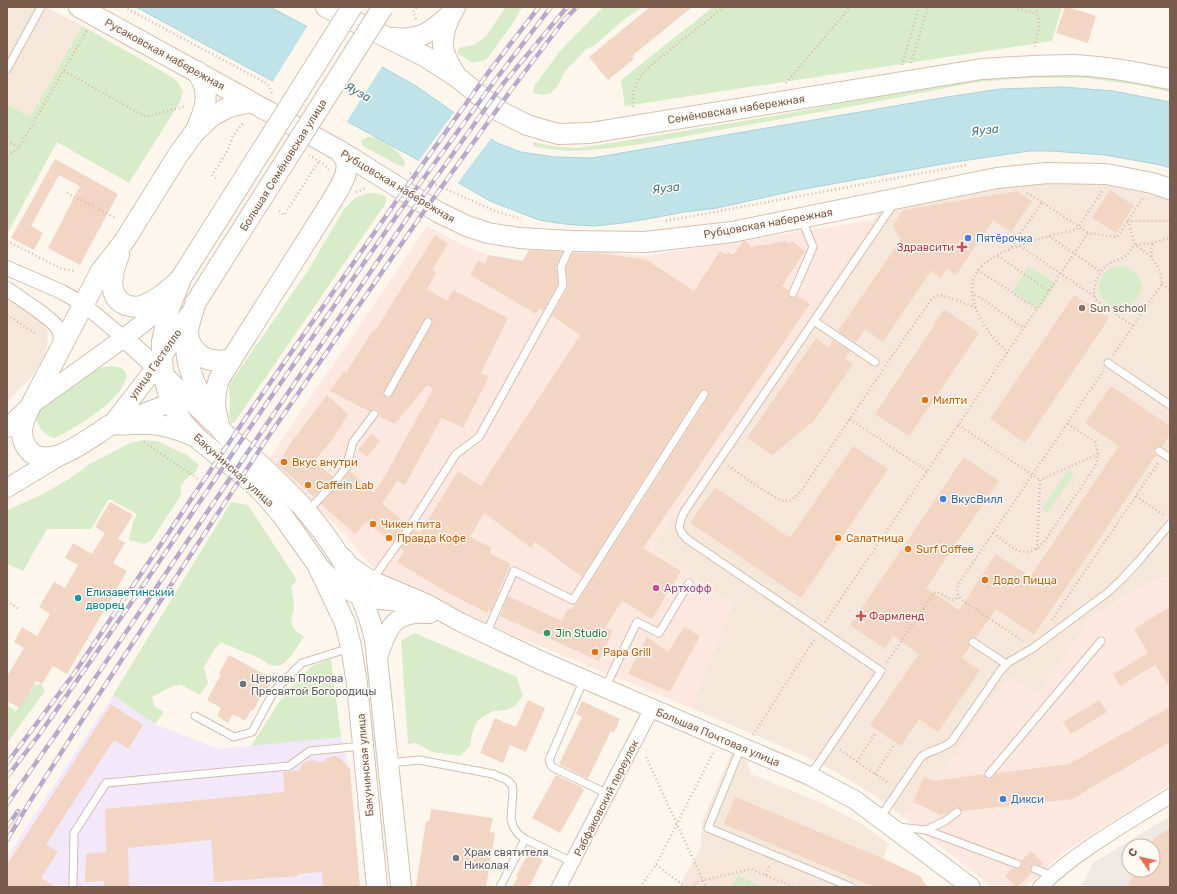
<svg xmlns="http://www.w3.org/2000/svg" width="1177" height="894" viewBox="0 0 1177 894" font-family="Rubik,sans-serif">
<rect width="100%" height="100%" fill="#fdf6ec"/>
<g fill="#f5e8da">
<polygon points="7,7 46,7 82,26 30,117 7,104"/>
<polygon points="1021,180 1052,180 1105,185 1141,192 1170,200 1170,577 1154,578 1092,616 1038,694 1011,676 989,702 938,780 934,781 924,777 913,802 903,817 875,796 841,775 812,759 691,708 733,603 652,549 878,213"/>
<polygon points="7,300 40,320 45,326 48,334 47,346 43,358 32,376 7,402"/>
<polygon points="731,754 747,761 751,774 824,804 862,824 889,844 871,887 679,887 701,847 702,823"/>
</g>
<g fill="#fde8e0">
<polygon points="874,220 652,548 733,603 691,708 486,624 378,572 364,558 350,540 321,511 267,462 427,226 461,244 488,255 523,261 533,245 644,256"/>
<polygon points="1170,577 1170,784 1063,853 1026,887 992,887 903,817 913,802 924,777 934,781 938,780 989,702 1011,676 1038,694 1092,616 1154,578"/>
</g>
<path fill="#efe9e4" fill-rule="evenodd" d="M1170 816V887H1081L1093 863ZM1129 846H1153V870H1129Z"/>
<polygon fill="#f3e8fa" points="113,695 155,724 218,749 341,737 349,767 360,887 7,887 7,857"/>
<g fill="#d8ecc9">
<polygon points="506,7 524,7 520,10 515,20 486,60 472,63 457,53 459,48 474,45 486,36"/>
<polygon points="603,7 642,7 622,21 595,45 585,50 576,60 565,71 557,87 551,93 543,95 534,93 533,91 535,85 560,51"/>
<polygon points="713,7 1062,7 1052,41 625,106 621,80"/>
<polygon points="82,26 167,74 177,81 183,91 180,102 129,183 57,142 7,234 7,104 30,117"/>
<path d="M1086 72 1170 86V92L1138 85 1085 78H1029L978 82 859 105 642 144C604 149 570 155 533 146V142L552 146 576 148 605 144 779 115 975 77Z"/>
<path d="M367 137C370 137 374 137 377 138 388 142 399 152 405 162L404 167 394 163 363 146 361 141Z"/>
<polygon points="374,193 383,195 386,197 386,203 234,423 230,423 229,416 230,401 229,385 309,269 344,209 355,198 365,194"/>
<circle cx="1120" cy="287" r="21"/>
<polygon points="1029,266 1056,284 1039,310 1012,291"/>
<path d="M112 366C119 367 124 368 127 375 122 401 78 426 55 438 41 435 37 424 34 411L88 373 100 368Z"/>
<polygon points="143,440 157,441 187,455 199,465 194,475 190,475 181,485 181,495 151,541 144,544 129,540 133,522 137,514 109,499 91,529 47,529 23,571 7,564 7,510 39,496 69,479 90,464 130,443"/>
<polygon points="1068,470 1074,474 1047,513 1042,509"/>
<path d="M231 502 248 505 297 580 291 587 293 597 294 607 291 622 294 629 304 637C292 653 283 678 261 659L221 642 214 650 204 667 208 683 200 695 182 685 172 686 152 697 155 707 164 712 155 724 113 695Z"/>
<polygon points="415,633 517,677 519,685 523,695 516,705 507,710 493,711 478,720 472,733 470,746 460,756 432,752 416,743 408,744 401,641"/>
<polygon points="331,659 341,737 251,746 279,702 299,680 312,666"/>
<polygon points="41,684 45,691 7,743 7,705 16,711 34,685"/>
<polygon points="738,875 762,887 732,887"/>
</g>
<polygon fill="#bfe3e8" stroke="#a5d3da" points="136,7 270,7 350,49 416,86 497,143 521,152 554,157 592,158 947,97 1000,89 1063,87 1113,91 1170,102 1170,168 1161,165 1105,155 1052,151 1029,151 948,163 793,191 717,208 684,212 653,218 623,223 593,226 564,224 539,220 490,201 466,187 409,155"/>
<g fill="#fdf6ec">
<polygon points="308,25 383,65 346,123 272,83"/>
<polygon points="455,111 492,137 457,184 418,162"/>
</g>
<g fill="#f3d5c3" fill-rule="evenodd">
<polygon points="650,7 692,7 632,56 634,59 608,80 589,57"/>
<polygon points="1065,7 1068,7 1096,16 1088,43 1056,33"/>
<polygon points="55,159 118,194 80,265 48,248 80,186 59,175 31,226 43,233 34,250 11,238"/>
<polygon points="1110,190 1134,206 1116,233 1092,218"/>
<polygon points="1017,191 1032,201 1011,232 993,220 956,275 947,269 941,278 931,271 883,342 865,329 856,343 838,331 901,239 894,229 893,226 894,224 903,210"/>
<path d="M435 235 448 244 432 270 436 273 427 289 447 301 453 290 508 318 481 373 489 377 463 428 440 417 441 419 405 485 397 481 382 504 406 523 393 543 366 522 355 534 321 504 350 471 374 493 386 474 433 389 427 385 395 424 378 416 379 412 377 410 372 409 370 412 330 391 344 371 346 373 373 330 375 331ZM428 317 432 320V324L392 395 390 397 386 398 384 395V391L424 320Z"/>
<polygon points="743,241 745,241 752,247 785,241 789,244 792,241 805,251 782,286 789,290 788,294 791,297 794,298 797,296 810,304 643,548 681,571 652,619 622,601 605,628 613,631 599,661 500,616 508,596 562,621 568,608 571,610 577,603 708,397 709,392 705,389 700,391 582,577 535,542 531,548 484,513 470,537 492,548 489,553 511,564 498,592 499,592 491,611 488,610 487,613 448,593 397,562 404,551 401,548 414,529 420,533 458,471 481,486 580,335 552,316 568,287 566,268 573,253 597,253 645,259 694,291 720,251 726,255 728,252 733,255"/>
<polygon points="529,250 562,252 556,267 558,284 543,311 539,308 536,314 470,275 478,261 485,264 488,255 523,261"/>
<polygon points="1074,295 1109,318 1025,443 990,419"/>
<polygon points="944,309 979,333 909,436 875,414 934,326 933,325"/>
<polygon points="816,338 828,347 833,340 850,351 845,358 853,364 814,421 772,455 747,438"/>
<polygon points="1111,386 1170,426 1170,435 1162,447 1159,446 1155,448 1154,451 1156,455 1034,635 996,609 976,638 973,637 969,639 968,642 970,646 962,658 980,670 938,732 919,719 901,746 870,725 919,654 893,636 885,649 850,625 964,457 999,481 926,588 959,610 996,554 1030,577 1119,446 1085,423"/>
<polygon points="327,395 348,414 333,439 314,461 333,477 314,497 277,464 293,440"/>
<polygon points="372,433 380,441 367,457 358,450"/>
<polygon points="853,446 888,469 801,598 690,523 715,487 790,538"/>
<polygon points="110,502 133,515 118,539 125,543 113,563 127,571 67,674 53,666 42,684 36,681 20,708 7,701 7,676 24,648 14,642 22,627 37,636 50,614 39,607 54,582 65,588 78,565 65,558 73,543 92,554 105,533 95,527"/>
<polygon points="1170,607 1170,688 1155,665 1120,686 1113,674 1148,653 1134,629"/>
<polygon points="684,627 700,636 670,692 628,674 647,637 668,652"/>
<polygon points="229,655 273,679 263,698 261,696 253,711 251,710 245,721 233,714 228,723 217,716 221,708 207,700 221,674 219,673"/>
<polygon points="528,700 545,708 526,752 510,745 503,763 480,753 495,718 516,727"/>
<polygon points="1099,700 1107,712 1071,734 1063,722"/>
<polygon points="582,701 620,719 614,733 611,731 588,779 559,764 582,717 576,714"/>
<polygon points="111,704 143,725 128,749 114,740 46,844 58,852 41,878 55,887 7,887 7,865"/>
<polygon points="1170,707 1170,742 1097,784 1073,799 962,811 959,808 956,807 946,814 940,815 913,802 924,777 934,781 984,774 986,778 990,779 997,773 1069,764"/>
<polygon points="334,756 340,758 350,769 360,887 323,887 322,872 298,874 298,876 214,882 211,840 128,848 129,887 104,887 104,881 85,882 86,854 106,852 105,809 284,792 283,772 299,770 303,763 307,761 312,760 322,762 327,758"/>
<polygon points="556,775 583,788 582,789 584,790 560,833 532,818"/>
<polygon points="735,797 884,859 920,876 927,887 873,887 872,886 724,824"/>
<polygon points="431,809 493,818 490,832 495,833 486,887 424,887 416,886 426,821 429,821"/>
<polygon points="1170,828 1170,882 1168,887 1127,887 1136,870 1153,870 1153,839"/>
<polygon points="1031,851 1043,863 1040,866 1035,864 1032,865 1030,869 1032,873 1017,887 1016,887 1005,876 1013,868 1017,869 1020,868 1022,864 1021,861"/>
<polygon points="529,852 543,860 529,887 512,887 518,877 516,876"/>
</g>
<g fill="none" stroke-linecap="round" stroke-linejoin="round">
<g stroke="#d1beb0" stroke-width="9">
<g id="service">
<polyline points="7,69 41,7"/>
<polyline points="793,293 813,247 802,220"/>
<polyline points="814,321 875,362"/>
<polyline points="1108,363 1170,405"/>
<polyline points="388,393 428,322"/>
<polyline points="1159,451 1170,458"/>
<polyline points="308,511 333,484 346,468 353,442 374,414"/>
<polyline points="372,580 407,531 456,454 479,437 563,285 561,267 572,243"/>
<polyline points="486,634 514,571 573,600 704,394"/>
<polyline points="973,642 1006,664"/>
<polyline points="584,679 549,760 552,767 608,794"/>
<polyline points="605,688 637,622 659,633 689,583"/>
<polyline points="195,716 234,737 252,732 274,691 302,663 350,648"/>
<polyline points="741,747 708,828 851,887"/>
<polyline points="390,763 419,760 493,774 507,780 512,785 513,792 511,819 513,826 518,834 525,839 572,862"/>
<polyline points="989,774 1101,641"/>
<path d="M810 776 881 671 687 539C676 529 679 524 684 512L894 203"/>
<path d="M880 818 921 757C931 749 942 750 952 741L1001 670 1009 662 1033 648 1107 593 1120 581 1137 563 1170 524"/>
<polyline points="898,827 926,830 1017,864"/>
<polyline points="926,830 945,821 957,812"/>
<polyline points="1035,869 1052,876"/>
<polyline points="73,887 74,833 106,783 289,766 310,751 363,746"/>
<polyline points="500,887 525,839"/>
</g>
</g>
<g stroke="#d1beb0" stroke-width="16">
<g id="minor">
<polyline points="7,268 62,292 83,304 124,338"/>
<path d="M7 289C18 297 55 320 59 330 62 336 61 342 60 349"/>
<polyline points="559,887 652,708"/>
<path d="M1040 887C1078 850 1126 824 1170 796"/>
</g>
</g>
<g stroke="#d1beb0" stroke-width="20">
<g id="tertiary">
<polyline points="124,338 156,367 213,423"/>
<polyline points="116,423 184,398"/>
<polyline points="112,424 156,367 189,314"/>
<polyline points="7,428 31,405 124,338 148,319 169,293"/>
<polyline points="7,488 60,456"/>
<polyline points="343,557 349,565 371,580 426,603 460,622 544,662 810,776 855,800 971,887"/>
<path d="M320 567C329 576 337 585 349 591 365 601 391 601 410 603"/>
<path d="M377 660C389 628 391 611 430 614"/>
</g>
</g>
<g stroke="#d6c0b0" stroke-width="22">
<g id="secondary">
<polyline points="79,7 340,151 438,212 467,226 488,233 519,238 572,241 645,242 732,232 997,178 1047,173 1106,174 1152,183 1170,189"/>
<path d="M326 7 426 57 457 77 499 111 527 125 558 134 590 133 982 69C1012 67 1042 65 1072 65 1105 66 1138 73 1170 79"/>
<path d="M455 7C449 17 442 33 443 46 444 57 451 68 457 77"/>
<path d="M392 38C420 41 432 32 452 13"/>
<path d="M196 130C202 116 209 101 204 86 203 81 199 76 197 71"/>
<polyline points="272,134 181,278 168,312 162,342 162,358 163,374 171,403 183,423 197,438 254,484 267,497 282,515 317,564 345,623 351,646 357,684 377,887"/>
<path d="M119 255C113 270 105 297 126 305 132 307 138 308 144 305 158 300 169 289 180 280"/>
<path d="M196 302C181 344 183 361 203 400 209 410 215 422 222 431 229 439 239 446 247 453 268 472 289 491 307 512 339 550 364 592 375 639L401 887"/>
<path d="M187 334C189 338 190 343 192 346 201 361 216 363 232 359"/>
<path d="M218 420C213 406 215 392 219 379L333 199C339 188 351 172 345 159 344 157 341 154 340 151"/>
<path d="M194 436C171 426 157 423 132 424 126 425 119 424 113 424 109 425 104 429 100 432 82 443 45 473 27 448 17 433 24 419 31 405L101 271 125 240 178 155 194 133 212 116 229 107 251 102"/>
</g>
</g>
<g stroke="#d9b8a5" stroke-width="2.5" stroke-dasharray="1 3" stroke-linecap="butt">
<polyline points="124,7 268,84 272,94"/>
<polyline points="1014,7 1037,14"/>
<path d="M1034 7C1043 19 1037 35 1034 49"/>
<polyline points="416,19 413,12 417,7"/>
<polyline points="911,63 928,7"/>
<polyline points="902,65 919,7"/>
<polyline points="64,71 146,117 186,106"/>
<polyline points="786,83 850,7"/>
<polyline points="633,107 633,93 639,78 651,65 724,7"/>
<polyline points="7,141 18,147"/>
<polyline points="7,155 19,148 87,30"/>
<polyline points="309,155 325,165 329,170"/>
<polyline points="410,173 495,211 521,219"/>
<polyline points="216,178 212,175 228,150 233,136 244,122"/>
<polyline points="356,192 366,188"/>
<polyline points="67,193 116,218"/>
<polyline points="1027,193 1042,202"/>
<polyline points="279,211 284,215 319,161"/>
<polyline points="666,221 966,165"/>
<polyline points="1049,236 1101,272"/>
<polyline points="7,241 60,268 74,271"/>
<polyline points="1020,246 1094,296"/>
<polyline points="1009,250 1042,202 1088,233 1117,237 1143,198"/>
<polyline points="998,256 1049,291"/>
<polyline points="1151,256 1135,245 1128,221 1170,221"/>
<polyline points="978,270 1037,309"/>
<polyline points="1162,284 1170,290"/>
<polyline points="972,292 1024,328"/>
<polyline points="7,315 36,334"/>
<path d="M1133 326 1097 301C1089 289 1099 270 1110 263 1115 261 1120 260 1125 256 1129 253 1131 248 1135 245L1153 243 1170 238"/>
<path d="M1008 353C1002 347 996 341 991 335 976 316 961 283 984 264 998 252 1022 244 1039 239 1047 237 1055 234 1063 233 1068 231 1073 231 1077 229L1102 191"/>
<path d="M1113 355 1162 284C1161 280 1161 275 1160 271 1154 259 1148 259 1153 243"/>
<path d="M885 366 931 300C933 298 936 296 939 295 945 295 969 305 976 308"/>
<polyline points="850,419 927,471"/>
<polyline points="958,425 1040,480"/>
<polyline points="144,442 198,479"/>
<path d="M728 466C738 472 776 501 785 501 792 502 796 496 801 491L883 370"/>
<polyline points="1136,496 1165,516"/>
<path d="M993 533C1011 546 1024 563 1044 542L1092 471 1097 462 1098 454 1095 442 1067 423"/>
<polyline points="1037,549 1040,480 1098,454"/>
<polyline points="7,601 20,610"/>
<polyline points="1052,620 1158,463"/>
<polyline points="825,622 1088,233"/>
<path d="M1023 641 962 600C956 594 956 591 959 583L1103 371"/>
<polyline points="887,662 934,593 938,592 952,600 956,599 958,596"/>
<polyline points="753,735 815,638"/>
<polyline points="840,750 890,784"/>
<polyline points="646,757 706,887"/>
<polyline points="857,762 876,732"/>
<polyline points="875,774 894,745"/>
<polyline points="656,865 686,887"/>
<polyline points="766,875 770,865"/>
<polyline points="640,887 656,865 713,753"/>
<polyline points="691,887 700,881 751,869 794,887"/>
</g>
<use href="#service" stroke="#fff" stroke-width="7"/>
<use href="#minor" stroke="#fff" stroke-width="14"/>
<use href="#tertiary" stroke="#fff" stroke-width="18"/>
<use href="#secondary" stroke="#fff" stroke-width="20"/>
<g stroke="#b9a8c9" stroke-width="4.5">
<g id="rail">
<polyline points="7,763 73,675 245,419 395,203 488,73 539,7"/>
<polyline points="7,777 39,735 136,596 251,426 402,208 496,79 551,7"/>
<polyline points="7,804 87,690 260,434 410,214 503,84 567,7"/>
<polyline points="7,827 18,811"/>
<polyline points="7,840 29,803 77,728 266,440 418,220 511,90 565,19 577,7"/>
</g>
</g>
<use href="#rail" stroke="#fffaf3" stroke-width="3" stroke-dasharray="9" stroke-linecap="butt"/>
<g stroke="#d6c0b0" stroke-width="22" stroke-linecap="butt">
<g id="secondary-bridge">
<polyline points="272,134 352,7"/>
<polyline points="196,302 383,7"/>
</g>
</g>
<use href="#secondary-bridge" stroke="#fff" stroke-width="20"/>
</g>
<g fill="#3f7fe0" stroke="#fffaf3" stroke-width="1.5">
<circle cx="968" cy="238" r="4"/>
<circle cx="943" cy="499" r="4"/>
<circle cx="1003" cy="799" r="4"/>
</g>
<g fill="#e0444e" stroke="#fffaf3" stroke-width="1.5">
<path d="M960 241h4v4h4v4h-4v4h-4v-4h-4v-4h4z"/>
<path d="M859 610h4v4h4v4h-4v4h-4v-4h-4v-4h4z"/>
</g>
<circle fill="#8d6e63" stroke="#fffaf3" stroke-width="1.5" cx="1082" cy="308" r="4"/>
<g fill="#e8710a" stroke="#fffaf3" stroke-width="1.5">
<circle cx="925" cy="400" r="4"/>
<circle cx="284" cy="462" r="4"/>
<circle cx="308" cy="485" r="4"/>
<circle cx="373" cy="524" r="4"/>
<circle cx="389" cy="538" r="4"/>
<circle cx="838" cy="538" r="4"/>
<circle cx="908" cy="549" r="4"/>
<circle cx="985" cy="580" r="4"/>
<circle cx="595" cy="652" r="4"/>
</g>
<circle fill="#d1479c" stroke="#fffaf3" stroke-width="1.5" cx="656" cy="588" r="4"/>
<circle fill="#0f9aa8" stroke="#fffaf3" stroke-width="1.5" cx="78" cy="598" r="4"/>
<circle fill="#2e9e5b" stroke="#fffaf3" stroke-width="1.5" cx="547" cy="633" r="4"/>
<g fill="#6b7280" stroke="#fffaf3" stroke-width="1.5">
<circle cx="243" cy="684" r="4"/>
<circle cx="456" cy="858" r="4"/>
</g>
<g text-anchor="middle" stroke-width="3" stroke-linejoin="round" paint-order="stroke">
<g font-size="11" fill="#7a5c4d" stroke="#fffaf3">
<text transform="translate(165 54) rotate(29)" y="4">Русаковская набережная</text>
<text transform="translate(736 109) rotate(-9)" y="4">Семёновская набережная</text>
<text transform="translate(283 165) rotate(-58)" y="4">Большая Семёновская улица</text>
<text transform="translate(398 186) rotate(31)" y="4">Рубцовская набережная</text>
<text transform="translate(768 223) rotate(-10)" y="4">Рубцовская набережная</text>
<text transform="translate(155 364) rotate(-55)" y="4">улица Гастелло</text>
<text transform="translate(234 470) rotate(42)" y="4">Бакунинская улица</text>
<text transform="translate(718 737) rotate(23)" y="4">Большая Почтовая улица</text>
<text transform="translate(365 765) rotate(-95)" y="4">Бакунинская улица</text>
<text transform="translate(606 798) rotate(-63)" y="4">Рабфаковский переулок</text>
</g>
<g font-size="11" fill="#366cbe" stroke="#fffaf3" text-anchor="start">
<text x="976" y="242">Пятёрочка</text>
<text x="951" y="503">ВкусВилл</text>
<text x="1011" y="803">Дикси</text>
</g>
<g font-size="11" fill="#be3a42" stroke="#fffaf3" text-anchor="end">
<text x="954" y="251">Здравсити</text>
<text x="869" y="620" text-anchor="start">Фармленд</text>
</g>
<g font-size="11" fill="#785e54" stroke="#fffaf3" text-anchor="start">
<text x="1090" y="312">Sun school</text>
</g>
<g font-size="11" fill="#c56008" stroke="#fffaf3" text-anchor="start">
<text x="933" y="404">Милти</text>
<text x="292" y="466">Вкус внутри</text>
<text x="316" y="489">Caffein Lab</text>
<text x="381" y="528">Чикен пита</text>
<text x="397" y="542">Правда Кофе</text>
<text x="846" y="542">Салатница</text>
<text x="916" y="553">Surf Coffee</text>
<text x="993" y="584">Додо Пицца</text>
<text x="603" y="656">Papa Grill</text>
</g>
<g font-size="11" fill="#b23c85" stroke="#fffaf3" text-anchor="start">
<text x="664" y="592">Артхофф</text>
</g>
<g font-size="11" fill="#0d838f" stroke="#fffaf3" text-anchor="start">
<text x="86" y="596">Елизаветинский<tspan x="86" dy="13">дворец</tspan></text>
</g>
<g font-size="11" fill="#27864d" stroke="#fffaf3" text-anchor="start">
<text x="555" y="637">Jin Studio</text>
</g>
<g font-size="11" fill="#5b616d" stroke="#fffaf3" text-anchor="start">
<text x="251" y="682">Церковь Покрова<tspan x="251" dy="13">Пресвятой Богородицы</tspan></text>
<text x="464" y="856">Храм святителя<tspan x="464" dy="13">Николая</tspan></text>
</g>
<g font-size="12" font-style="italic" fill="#437c86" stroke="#fffaf3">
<text transform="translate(358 92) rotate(29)" y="4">Яуза</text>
<text transform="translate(985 130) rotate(-7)" y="4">Яуза</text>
<text transform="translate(666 188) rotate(-7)" y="4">Яуза</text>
</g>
</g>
<rect width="1177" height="894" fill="none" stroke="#7a5c4d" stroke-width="16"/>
<g transform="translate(1141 858) rotate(304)"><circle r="19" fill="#fffaf3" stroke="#cabbb1"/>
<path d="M0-3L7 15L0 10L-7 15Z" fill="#e76f51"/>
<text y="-6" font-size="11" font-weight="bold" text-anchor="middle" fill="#7a5c4d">С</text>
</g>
</svg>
